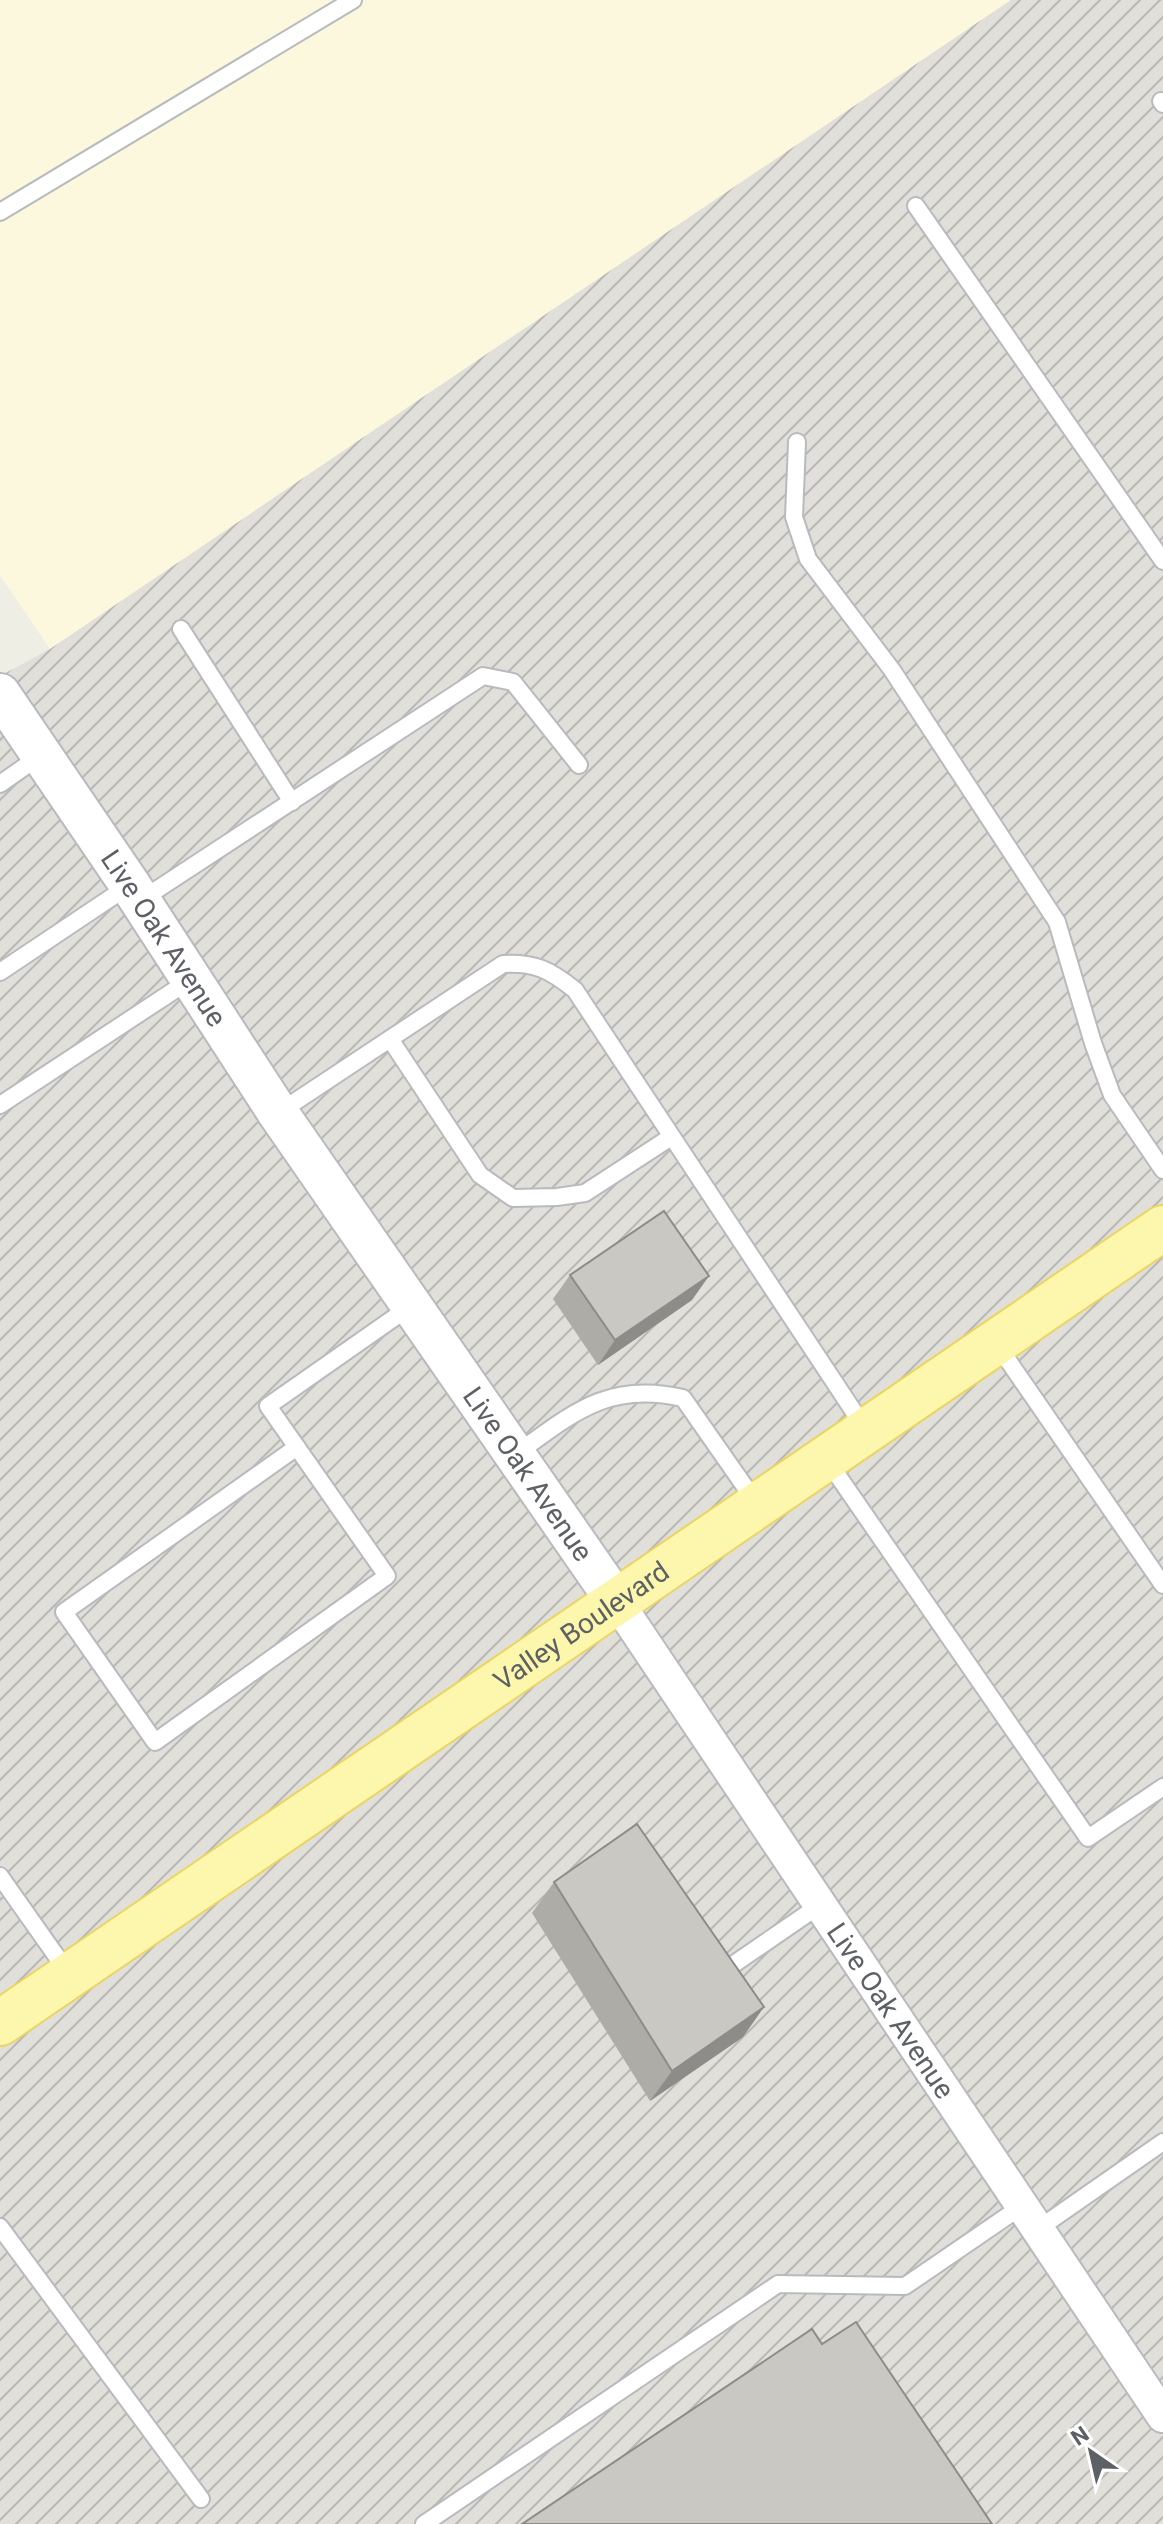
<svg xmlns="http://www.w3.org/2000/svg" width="1163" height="2524" viewBox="0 0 1163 2524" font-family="Roboto,sans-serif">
<defs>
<pattern id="industrial-furrows" width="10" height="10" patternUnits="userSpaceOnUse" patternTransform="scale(2)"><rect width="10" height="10" fill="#e1dfd9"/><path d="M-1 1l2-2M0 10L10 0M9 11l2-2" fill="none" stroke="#bab8b4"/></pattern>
</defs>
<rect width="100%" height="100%" fill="#efeee5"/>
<polygon fill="#fcf8dd" points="0,0 1011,0 50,649 0,575"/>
<polygon fill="url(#industrial-furrows)" points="1011,0 1163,0 1163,2524 0,2524 0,676 50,649"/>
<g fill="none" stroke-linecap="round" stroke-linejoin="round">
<g stroke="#b8babe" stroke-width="20">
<g id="service">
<polyline points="1161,101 1163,104"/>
<polyline points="916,206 1163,561"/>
<polyline points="0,212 353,0"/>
<polyline points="797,442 794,517 808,559 892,670 1057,922 1093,1043 1112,1095 1163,1170"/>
<polyline points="181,629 292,802"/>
<polyline points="0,784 40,756"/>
<polyline points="141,900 483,676 513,682 579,765"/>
<polyline points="0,972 130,885"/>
<polyline points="390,1039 480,1175 513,1198 557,1197 585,1193 671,1137"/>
<polyline points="0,1105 190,980"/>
<path d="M278 1113 503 964C535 962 550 970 575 990L866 1430"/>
<polyline points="996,1343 1163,1585"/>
<polyline points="297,1447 64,1612 155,1742 387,1576 268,1406 411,1306"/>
<path d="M516 1454C573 1413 608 1381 683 1398L757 1504"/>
<polyline points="827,1460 1088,1838 1163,1787"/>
<polyline points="0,1876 69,1974"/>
<polyline points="734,1964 820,1905"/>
<polyline points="0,2227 201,2499"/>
<polyline points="1038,2229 1163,2142"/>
<polyline points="424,2524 778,2284 905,2286 1022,2206"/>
</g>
</g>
<g stroke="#b8babe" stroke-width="36">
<g id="minor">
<path id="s1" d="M617 1602 1163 2416"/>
</g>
</g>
<g stroke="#b8babe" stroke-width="44">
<g id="tertiary">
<path id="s2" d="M0 694 130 885 278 1113 617 1602"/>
</g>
</g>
<g stroke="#ebd462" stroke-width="48">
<g id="primary">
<path id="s3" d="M0 2023 1163 1228"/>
</g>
</g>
<use href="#service" stroke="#fff" stroke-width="16"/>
<use href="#minor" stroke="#fff" stroke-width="32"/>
<use href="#tertiary" stroke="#fff" stroke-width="40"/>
<use href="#primary" stroke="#fcf7ad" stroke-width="44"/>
</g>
<g fill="#aeaca7">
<polygon points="570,1275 692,1300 598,1365 553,1299"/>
<polygon points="554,1882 743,2037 650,2101 532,1913"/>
</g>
<g fill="#8d8c88">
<polygon points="709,1276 692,1300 598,1365 615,1340"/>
<polygon points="764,2007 743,2037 650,2101 672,2071"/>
</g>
<g fill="#cac8c2" stroke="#8d8c88" stroke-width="2">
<polygon points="664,1211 709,1276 615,1340 570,1275"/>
<polygon points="637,1824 764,2007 672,2071 554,1882"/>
<polygon points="856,2322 992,2524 522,2524 812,2329 822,2344"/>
</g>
<g text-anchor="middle" stroke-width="6" stroke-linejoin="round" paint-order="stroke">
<g font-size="28" fill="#5d6065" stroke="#fff">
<text dy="10" stroke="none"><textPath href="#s2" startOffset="294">Live Oak Avenue</textPath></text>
<text dy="10" stroke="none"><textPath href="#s2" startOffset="942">Live Oak Avenue</textPath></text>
<text dy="10" stroke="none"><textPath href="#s3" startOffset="704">Valley Boulevard</textPath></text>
<text dy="10" stroke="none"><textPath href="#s1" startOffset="492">Live Oak Avenue</textPath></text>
</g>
</g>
<g transform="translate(1091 2452) rotate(326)" stroke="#ffffff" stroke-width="6" paint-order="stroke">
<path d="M0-6L14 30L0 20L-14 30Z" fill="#5d6065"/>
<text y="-12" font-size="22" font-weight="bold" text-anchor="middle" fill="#5d6065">N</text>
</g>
</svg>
